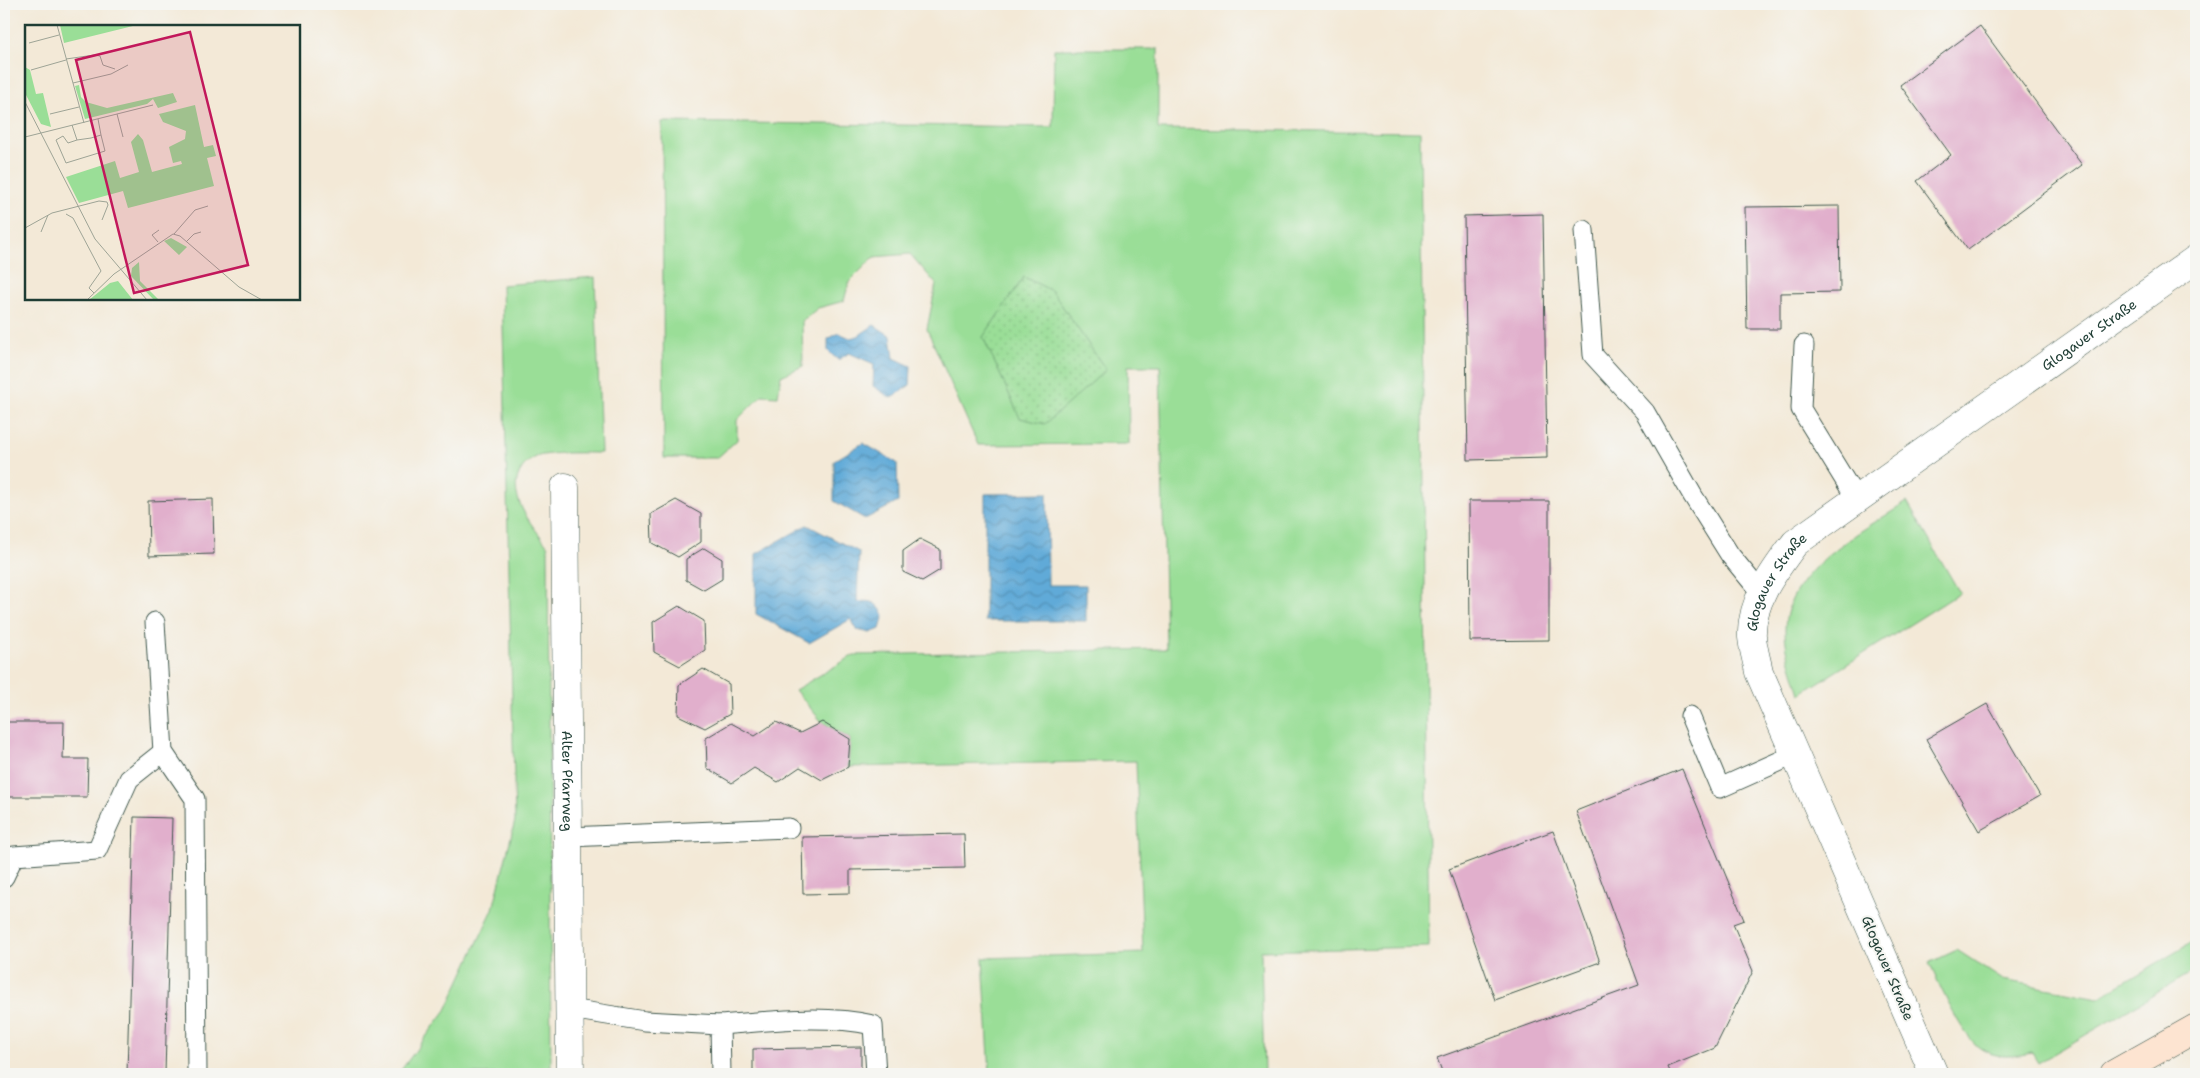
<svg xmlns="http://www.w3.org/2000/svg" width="2200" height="1078" viewBox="0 0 2200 1078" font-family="'Shantell Sans',sans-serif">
<defs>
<pattern id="park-dots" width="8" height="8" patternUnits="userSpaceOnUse" patternTransform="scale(1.25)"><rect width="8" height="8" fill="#9ade97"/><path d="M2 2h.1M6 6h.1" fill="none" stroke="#84bf83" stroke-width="1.8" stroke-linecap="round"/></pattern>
<pattern id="water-waves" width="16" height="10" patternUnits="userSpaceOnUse" patternTransform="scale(1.25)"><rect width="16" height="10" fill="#60aad8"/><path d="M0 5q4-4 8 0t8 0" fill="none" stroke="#4f8cb0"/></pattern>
</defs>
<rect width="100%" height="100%" fill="#f6f6f2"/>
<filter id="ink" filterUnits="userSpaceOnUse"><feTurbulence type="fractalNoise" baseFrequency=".02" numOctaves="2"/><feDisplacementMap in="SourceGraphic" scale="10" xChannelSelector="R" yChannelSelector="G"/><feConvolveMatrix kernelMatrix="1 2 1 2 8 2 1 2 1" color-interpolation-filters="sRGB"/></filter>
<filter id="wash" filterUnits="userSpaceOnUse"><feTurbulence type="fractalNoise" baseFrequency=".0096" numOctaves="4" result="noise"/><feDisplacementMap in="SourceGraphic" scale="20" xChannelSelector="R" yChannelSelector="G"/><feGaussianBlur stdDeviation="1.12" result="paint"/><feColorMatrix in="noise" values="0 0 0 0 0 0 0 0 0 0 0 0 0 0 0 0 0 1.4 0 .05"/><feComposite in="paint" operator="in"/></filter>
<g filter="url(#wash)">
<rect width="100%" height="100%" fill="#f3e9d7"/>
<g fill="#9ade97" stroke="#5c8e66">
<polygon points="1054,49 1158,49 1158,129 1420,132 1429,947 1261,951 1264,1074 990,1074 983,958 1143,953 1136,761 848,767 850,739 822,722 795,690 854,655 1166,649 1160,366 1128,366 1129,444 978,445 927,329 936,284 910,254 874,257 849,282 844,301 818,308 802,321 803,366 781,376 778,396 762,395 737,420 737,440 717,458 664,458 662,122 1053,127"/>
<path d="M595 277 601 453C582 453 562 452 543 455 536 456 528 461 523 467 503 493 532 525 548 546L551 1074H398L446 1010 493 909 515 821 502 285Z"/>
<path d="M1907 502 1960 593 1800 694C1794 673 1785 652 1785 630 1785 570 1864 530 1907 502Z"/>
<path d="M2196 940V970L2038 1063 2032 1053C2015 1056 1999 1059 1983 1050 1962 1039 1940 985 1929 963L1957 950 2003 980 2098 998Z"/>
</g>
<polygon fill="url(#park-dots)" stroke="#5c8e66" points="1024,277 1052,291 1106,370 1045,424 1020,418 983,337"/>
<g fill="url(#water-waves)" stroke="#407486">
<polygon points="874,325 891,336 894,358 911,366 910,385 891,398 873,386 874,364 849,353 838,360 828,351 828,339 839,333 850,338 858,336"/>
<polygon points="863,443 897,463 898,502 865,519 834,501 834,461"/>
<polygon points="1047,493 1048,585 1086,585 1086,621 985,621 985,494"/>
<path d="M807 525 859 552 857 602C871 600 877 602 884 615L880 629 870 633 857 630 851 619 809 643 756 614V554Z"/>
</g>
<g id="blocks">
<g fill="#e1afcc">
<polygon points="1980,26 2082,165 1968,250 1917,181 1951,155 1900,85"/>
<polygon points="1839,206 1840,292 1780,293 1780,329 1747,329 1745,207"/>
<polygon points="1543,214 1547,458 1468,460 1464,216"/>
<polygon points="213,499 214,554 149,556 148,501"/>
<polygon points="676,500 701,514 701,542 678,557 652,543 651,514"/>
<polygon points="1469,501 1549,501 1549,640 1470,641"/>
<polygon points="920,539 940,549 940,570 922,581 903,572 903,551"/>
<polygon points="704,548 722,559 722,579 704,590 686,580 686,559"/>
<polygon points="679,606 704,621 705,650 680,666 654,652 653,622"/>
<polygon points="703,669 729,684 730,714 705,728 678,715 679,685"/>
<polygon points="1987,704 2040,796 1979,831 1926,739"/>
<polygon points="4,722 64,722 63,759 88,759 87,797 4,797"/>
<polygon points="776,722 800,733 822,722 850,739 848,767 822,780 800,767 778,782 754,768 732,783 707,768 706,738 731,723 755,736"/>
<polygon points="1682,769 1744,920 1733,924 1753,971 1715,1048 1668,1067 1671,1074 1443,1074 1437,1058 1639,985 1576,811"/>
<polygon points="134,817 172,818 165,1074 127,1074"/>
<polygon points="1553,831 1600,962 1495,1000 1449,869"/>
<polygon points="964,834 965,868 850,870 850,893 803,894 802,837"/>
<polygon points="861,1047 861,1074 753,1074 753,1049"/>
</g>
</g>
</g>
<g filter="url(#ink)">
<use href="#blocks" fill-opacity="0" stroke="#3f574c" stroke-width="1"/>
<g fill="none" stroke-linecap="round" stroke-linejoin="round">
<g stroke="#3f574c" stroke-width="21">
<g id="lane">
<polyline points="1584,230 1593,355 1645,412 1693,496 1730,555 1762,594"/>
<polyline points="1804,345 1801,409 1857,500"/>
<polyline points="155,622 163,752 195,799 197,1074"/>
<polyline points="1690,716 1720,788 1796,754"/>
<polyline points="568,837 789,828"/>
<polyline points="4,877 14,856 97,850 129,779 163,752"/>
<polyline points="570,1009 645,1021 720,1025 721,1074"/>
<path d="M720 1025C771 1021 823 1014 873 1025L876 1074"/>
</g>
</g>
<g stroke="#3f574c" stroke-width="29">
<g id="street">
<path id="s1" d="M565 487 570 1074"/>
<path id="s2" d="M1934 1074 1759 672C1757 661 1753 649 1752 637 1750 602 1775 570 1795 543L2196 259"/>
</g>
</g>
<g stroke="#3f574c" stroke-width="29">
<polyline id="secondary" points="2114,1074 2196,1028"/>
</g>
<use href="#lane" stroke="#fff" stroke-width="19"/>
<use href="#street" stroke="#fff" stroke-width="28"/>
<use href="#secondary" stroke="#fde4d1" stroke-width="28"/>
</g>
</g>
<g text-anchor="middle" stroke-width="4" stroke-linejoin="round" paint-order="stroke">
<g font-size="14" fill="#1f3d34" stroke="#f6f6f2">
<text dy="5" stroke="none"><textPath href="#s2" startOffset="940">Glogauer Straße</textPath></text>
<text dy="5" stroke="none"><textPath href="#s2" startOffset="536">Glogauer Straße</textPath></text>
<text dy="5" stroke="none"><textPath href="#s1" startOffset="294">Alter Pfarrweg</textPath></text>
<text transform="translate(1888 968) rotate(67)" y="5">Glogauer Straße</text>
</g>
</g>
<g transform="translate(25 25)">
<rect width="275" height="275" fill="#f3e9d7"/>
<path d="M35 0H112L39 18ZM0 42 5 45 11 69 18 68 26 102 16 99 0 68ZM54 60 56 72 61 77 82 83 148 68 152 77 133 83 128 74 122 79 60 94 50 61ZM170 80 179 122 188 120 191 131 182 133 189 161 103 183 98 166 54 178 41 152 90 136 95 153 114 147 106 117 113 109 118 115 127 147 157 139 156 136 148 138 144 122 160 114 161 106 138 97 134 89ZM146 213 162 222 154 230 139 216ZM114 237 115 256 134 275H129L106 251 107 243ZM93 256 108 275H64L85 258Z" fill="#9ade97"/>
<path fill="none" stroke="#9ea496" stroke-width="1" d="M32 0 59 98M4 18 34 10M41 34 69 30 75 31 78 40 90 44M6 45 41 35M48 58 86 49 103 40M0 77 70 214 122 275M25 89 54 82M92 89 98 112M47 100 52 115 66 113 76 110 73 94M0 112 128 80M52 115 43 118 38 111 31 115 41 138 80 126 76 110M41 189 48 193 76 246 64 263 69 268M0 203 27 188 74 176 82 177 83 180 77 195M16 207 23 190M149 209 170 185 183 181M133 217 127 210 134 205M161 217 169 209 176 207M62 275 89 249 148 209 155 211 214 262 237 275"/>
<path fill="#c2185b" fill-opacity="0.15" stroke="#c2185b" stroke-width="2.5" d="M165 7 223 240 109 268 51 35Z"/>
<rect width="275" height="275" fill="none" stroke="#1f3d34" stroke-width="2.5"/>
</g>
<rect width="2200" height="1078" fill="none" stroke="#f6f6f2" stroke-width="20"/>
</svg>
